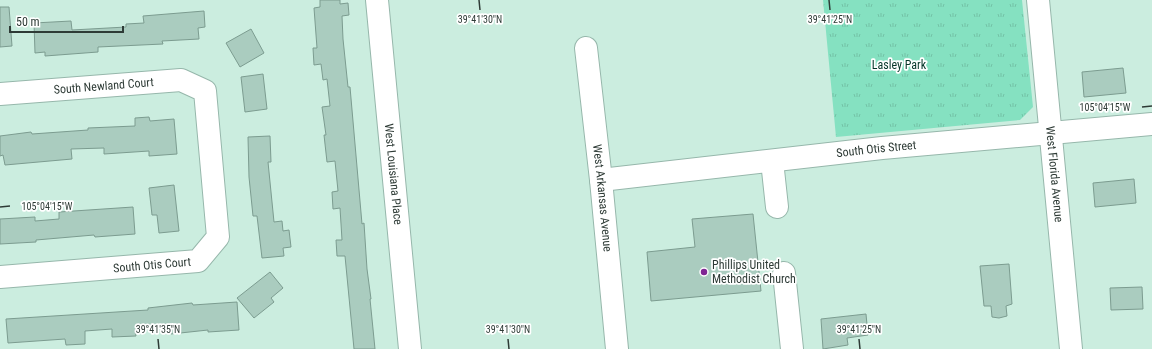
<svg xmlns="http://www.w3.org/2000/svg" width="1152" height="349" viewBox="0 0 1152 349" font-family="'Roboto Condensed',sans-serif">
<defs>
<pattern id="park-tufts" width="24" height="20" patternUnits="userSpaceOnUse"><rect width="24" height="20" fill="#85e1c1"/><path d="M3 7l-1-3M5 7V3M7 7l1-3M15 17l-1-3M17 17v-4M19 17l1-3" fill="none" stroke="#73c2a6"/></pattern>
</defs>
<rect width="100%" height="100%" fill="#cbeddf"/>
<polygon fill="url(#park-tufts)" points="823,0 1022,0 1033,107 1020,120 836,137"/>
<g fill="#aaccbf" stroke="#7c9c90">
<polygon points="320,0 340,0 340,4 348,3 349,15 342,16 343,39 348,87 350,87 362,224 364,223 367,269 371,299 370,299 375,349 354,349 345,256 337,256 336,240 342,240 340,208 333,209 332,192 338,191 335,161 327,162 324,135 326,135 322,107 330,106 327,79 323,80 321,64 314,65 313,48 317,48 314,8 320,7"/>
<polygon points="0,7 9,7 12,46 0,47"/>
<polygon points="204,11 205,27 198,28 199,39 162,41 163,44 98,47 98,52 45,56 45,52 35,53 34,23 71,21 72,30 126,27 126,24 144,23 143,16"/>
<polygon points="251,29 264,53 240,67 226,43"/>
<polygon points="1123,68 1126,93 1084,97 1082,72"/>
<polygon points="263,74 267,109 245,112 241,77"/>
<polygon points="149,117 150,121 174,119 177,154 149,156 149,151 104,154 104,148 71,149 72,159 5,165 3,155 0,156 0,136 31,132 32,134 88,130 88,128 135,126 135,118"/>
<polygon points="270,136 271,162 268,162 274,222 282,221 283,231 289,230 291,247 283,248 284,256 262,258 257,216 253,216 249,177 248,137"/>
<polygon points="1134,179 1136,203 1095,207 1093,183"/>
<polygon points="174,185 179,231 159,233 157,215 152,215 149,188"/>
<polygon points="133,207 135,234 95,237 94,235 36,240 36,242 0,244 0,219 35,217 35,221 59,219 59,212"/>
<polygon points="753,214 761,291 651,301 647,252 695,247 692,219"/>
<polygon points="1009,264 1012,304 1006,306 1007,316 999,318 992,317 991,306 984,306 980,266"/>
<polygon points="270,272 283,288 271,298 274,302 254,318 237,298"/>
<polygon points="1142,287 1143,309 1111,310 1110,288"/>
<polygon points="237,302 239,330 208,332 208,330 171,334 171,326 135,330 136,336 112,337 112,329 85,331 85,344 66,345 65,339 8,343 6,319 148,310 148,308 192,303 193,305"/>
<polygon points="866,314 868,335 847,338 848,345 823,349 821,319"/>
</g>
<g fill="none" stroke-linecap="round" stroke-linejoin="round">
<g stroke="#96b7ab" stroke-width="24">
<g id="minor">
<path id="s1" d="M377 0 410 349"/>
<path id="s2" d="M1038 0 1071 349"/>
<path id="s3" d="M586 48 601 180 617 349"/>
<path id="s4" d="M0 94 181 80 205 91 218 237 198 261 0 277"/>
<polyline points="772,161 777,207"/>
<path id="s5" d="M601 180 882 148 1152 124"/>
<polyline points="784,273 792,349"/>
</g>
</g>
<use href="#minor" stroke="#fff" stroke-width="22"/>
</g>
<path fill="none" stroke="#2e3b36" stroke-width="1.5" d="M479 0 480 10M829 0 830 10M1142 107 1152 106M0 207 10 206M158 339 159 349M508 339 509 349M859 339 860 349"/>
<circle fill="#7f2593" stroke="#fff" stroke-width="1.5" cx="704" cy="272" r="4"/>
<g text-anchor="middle" stroke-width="3.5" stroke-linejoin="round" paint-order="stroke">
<g font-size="12" fill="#053628" stroke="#fff">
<text x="899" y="69">Lasley Park</text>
</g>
<g font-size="12" fill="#2e3b36" stroke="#fff">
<text dy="4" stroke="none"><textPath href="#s4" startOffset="104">South Newland Court</textPath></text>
<text dy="4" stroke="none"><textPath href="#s5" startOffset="277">South Otis Street</textPath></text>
<text dy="4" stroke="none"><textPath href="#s1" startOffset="175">West Louisiana Place</textPath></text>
<text dy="4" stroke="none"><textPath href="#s2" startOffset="175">West Florida Avenue</textPath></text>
<text dy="4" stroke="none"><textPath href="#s3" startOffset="151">West Arkansas Avenue</textPath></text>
<text transform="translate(152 265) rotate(-5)" y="4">South Otis Court</text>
</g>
<g font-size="12" fill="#2e3b36" stroke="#fff" text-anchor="start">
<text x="712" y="269">Phillips United<tspan x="712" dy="14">Methodist Church</tspan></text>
</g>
</g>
<g font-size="10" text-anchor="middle" fill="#2e3b36" stroke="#fff" stroke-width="3.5" stroke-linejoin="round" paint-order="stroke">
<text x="480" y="23">39°41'30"N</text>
<text x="830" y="23">39°41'25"N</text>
<text x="1105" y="111">105°04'15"W</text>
<text x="47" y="210">105°04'15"W</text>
<text x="158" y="333">39°41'35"N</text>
<text x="508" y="333">39°41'30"N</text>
<text x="859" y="333">39°41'25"N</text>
</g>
<path d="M10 26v6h113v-6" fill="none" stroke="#2e3b36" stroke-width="2"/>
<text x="16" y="26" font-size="12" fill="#2e3b36" stroke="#ffffff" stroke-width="3" paint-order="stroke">50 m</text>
</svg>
